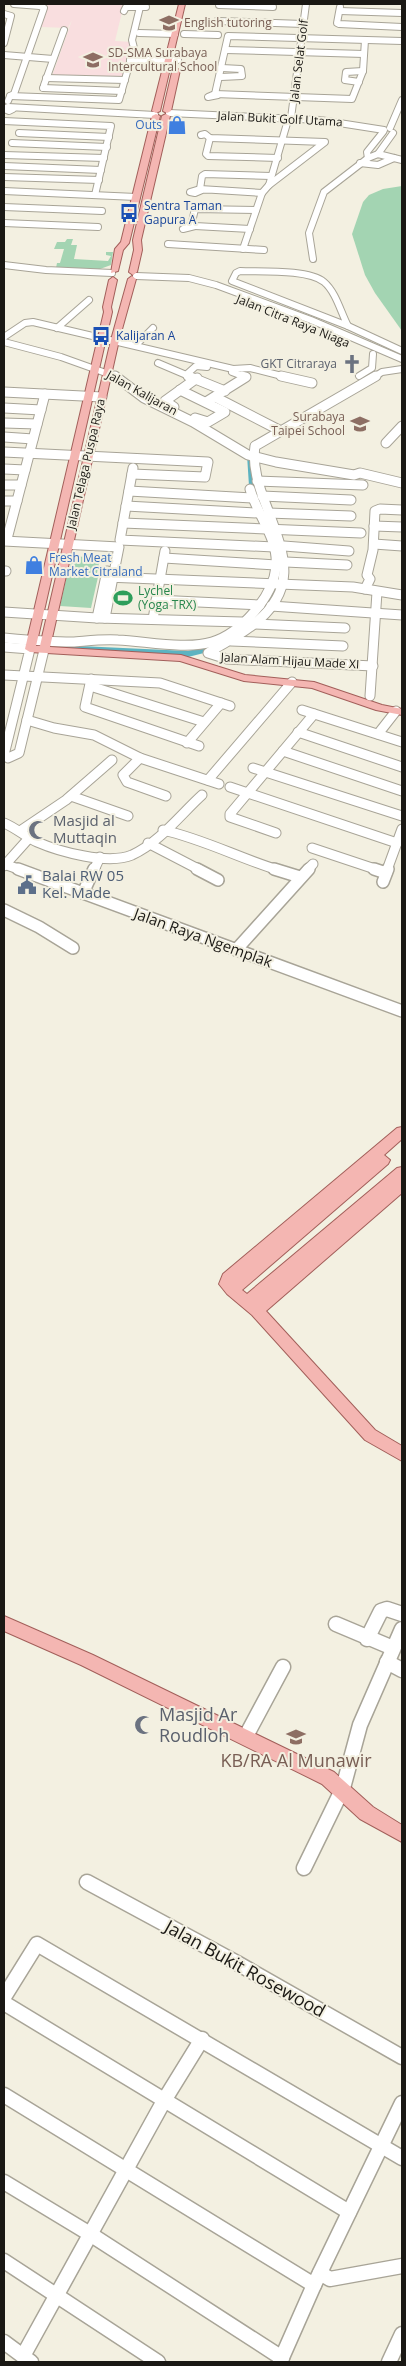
<svg xmlns="http://www.w3.org/2000/svg" width="406" height="2366" viewBox="0 0 406 2366" font-family="'Open Sans',sans-serif">
<rect width="100%" height="100%" fill="#f3f0e1"/>
<polygon fill="#f9dedf" points="25,4 124,4 115,41 132,42 122,81 51,79 72,20 68,28 41,27 47,8 45,6"/>
<g fill="#a3d4b2">
<polygon points="402,186 402,331 375,293 365,275 352,234 363,202 369,195 383,189"/>
<polygon points="67,239 73,239 71,245 77,245 74,259 108,261 111,256 106,255 106,252 113,252 111,265 100,269 56,268 57,263 60,263 64,249 54,249 57,242 65,242"/>
<polygon points="72,556 100,558 97,573 69,572"/>
<polygon points="67,575 98,577 91,608 60,606"/>
</g>
<g fill="none" stroke-linecap="round" stroke-linejoin="round">
<g fill="#5cb3c1" fill-rule="evenodd">
<polygon points="251,452 255,455 257,486 262,502 258,505 254,502 249,486 247,455"/>
<polygon points="276,581 281,584 270,607 251,627 245,627 243,625 261,606 271,584"/>
<polygon points="220,639 225,642 212,651 188,657 58,651 53,648 58,645 188,651 206,647"/>
</g>
<g stroke="#a8a497" stroke-width="8">
<g id="minor-far3">
<polyline points="14,4 40,6"/>
<polyline points="219,5 273,7"/>
<polyline points="340,7 337,23 339,24 402,27"/>
<polyline points="124,11 126,7 146,7"/>
<polyline points="340,11 402,13"/>
<polyline points="4,14 11,16 4,43"/>
<polyline points="217,21 303,24"/>
<polyline points="139,33 175,34"/>
<polyline points="184,34 218,35"/>
<polyline points="226,50 364,54"/>
<polyline points="4,55 53,59"/>
<polyline points="130,60 178,60"/>
<polyline points="221,77 242,76 241,69 222,68"/>
<polyline points="46,78 125,80"/>
<polyline points="359,82 345,80 346,72 363,71"/>
<polyline points="44,85 64,30"/>
<polyline points="43,88 122,91"/>
<polyline points="215,94 228,36 402,41"/>
<polyline points="218,95 208,97 215,94 352,99 363,71 365,40"/>
<polyline points="10,96 119,100 134,48 132,40 140,7"/>
<polyline points="8,101 10,96 14,94 44,8 40,6"/>
<polyline points="13,109 9,111 4,109 8,107 155,115"/>
<polyline points="169,113 320,120 384,130"/>
<polyline points="4,121 111,126 95,195"/>
<polyline points="390,128 402,100"/>
<polyline points="19,133 109,137"/>
<polyline points="201,135 205,134 210,138 325,142 269,185"/>
<polyline points="210,138 206,154 208,156 278,158"/>
<polyline points="12,143 107,147"/>
<polyline points="378,154 393,133"/>
<polyline points="4,155 104,158"/>
<polyline points="368,158 367,152 383,132"/>
<polyline points="360,163 378,165 394,158"/>
<polyline points="4,166 101,170"/>
<polyline points="4,177 99,180"/>
<polyline points="200,189 202,176 205,174 271,176"/>
<polyline points="202,190 195,193 190,192 200,189 262,193"/>
<polyline points="4,191 136,197"/>
<polyline points="4,207 102,211"/>
<polyline points="4,223 98,227"/>
<polyline points="192,224 183,229 195,226"/>
<polyline points="250,229 195,226 192,222 195,209 256,210"/>
<polyline points="168,244 264,250"/>
<polyline points="243,249 262,193 269,185 288,120 291,118 306,4"/>
<polyline points="313,259 309,233 324,192 368,158 378,154 402,160"/>
<polyline points="4,265 46,270 112,273"/>
<path d="M240 271C260 272 308 269 324 282 336 292 341 313 348 326L232 281 236 273Z"/>
<polyline points="136,276 189,278 216,285 311,320 402,359"/>
<polyline points="348,326 402,351"/>
<polyline points="57,328 89,300"/>
<polyline points="4,337 25,323 33,322 233,369 250,368 286,377"/>
<polyline points="4,342 61,357 117,377"/>
<polyline points="136,345 153,328"/>
<polyline points="158,363 191,377"/>
<polyline points="232,372 245,377"/>
<polyline points="187,374 196,366 207,367"/>
<polyline points="359,376 372,368 373,354"/>
<polyline points="374,377 382,372 402,369"/>
</g>
</g>
<g stroke="#a8a497" stroke-width="11">
<g id="minor-far2">
<polyline points="115,376 144,398 193,422 248,455 276,462 354,475 360,473 402,483"/>
<polyline points="188,376 225,391"/>
<polyline points="281,376 312,383"/>
<polyline points="180,390 225,412 208,422 195,418"/>
<polyline points="4,392 102,397"/>
<polyline points="215,397 281,431"/>
<polyline points="206,402 246,377 242,376"/>
<polyline points="174,407 165,401 197,378"/>
<polyline points="4,408 41,410"/>
<polyline points="4,423 37,424"/>
<polyline points="4,437 33,439"/>
<polyline points="386,443 402,426"/>
<polyline points="4,452 208,462 205,477 132,474"/>
<polyline points="133,468 120,540 274,547"/>
<polyline points="4,469 25,470"/>
<polyline points="257,481 363,485"/>
<polyline points="4,485 21,485"/>
<polyline points="129,491 252,498"/>
<polyline points="262,496 351,500"/>
<polyline points="4,501 17,501"/>
<polyline points="126,506 258,513"/>
<polyline points="268,513 351,516"/>
<polyline points="123,523 361,533"/>
<polyline points="374,526 402,527"/>
<polyline points="4,540 8,535 45,394"/>
<polyline points="4,541 119,547 105,618"/>
<polyline points="374,544 402,546"/>
<polyline points="284,546 349,551"/>
<polyline points="164,558 276,565"/>
<polyline points="286,562 347,565"/>
<polyline points="4,571 6,571"/>
<polyline points="106,577 353,587 402,595"/>
<polyline points="365,589 370,579 367,575 373,550 375,511 380,509 402,510"/>
<polyline points="156,600 260,605"/>
<polyline points="271,606 402,615"/>
<polyline points="4,612 97,618 242,622"/>
<polyline points="97,618 107,571"/>
<polyline points="153,619 165,551"/>
<polyline points="255,624 345,628"/>
<path d="M4 638C27 640 49 642 72 642 87 641 102 639 118 640 145 641 186 650 212 642 241 633 273 597 276 567 279 539 257 515 250 489"/>
<polyline points="231,641 343,646"/>
<polyline points="4,647 30,649 4,755 8,758 19,753 44,650"/>
<path d="M373 666 227 659 208 653C222 644 237 637 250 627 301 590 284 553 266 505 259 487 252 466 255 446L376 376"/>
<polyline points="4,675 160,683 230,706"/>
<polyline points="91,679 85,707 199,746"/>
<polyline points="90,686 204,722"/>
<polyline points="370,696 377,592"/>
<polyline points="302,710 402,742"/>
<polyline points="27,720 54,728 94,735 140,758 219,784"/>
<polyline points="298,732 402,767"/>
<polyline points="378,734 396,711"/>
<polyline points="187,743 221,703"/>
<polyline points="283,751 402,791"/>
<polyline points="140,758 123,775 127,782 166,796"/>
<polyline points="253,768 402,816"/>
<polyline points="208,780 292,682"/>
<polyline points="230,787 397,843"/>
<polyline points="71,796 128,816"/>
<path d="M4 823C16 828 26 837 37 842 60 852 108 865 132 855 159 843 181 814 202 795"/>
<path d="M163 830C203 839 239 858 278 870"/>
<polyline points="20,831 66,800 112,760"/>
<polyline points="276,833 230,817 230,814 314,714"/>
<polyline points="148,843 200,870"/>
<polyline points="312,848 378,870"/>
<polyline points="4,864 21,870"/>
<polyline points="4,866 30,837"/>
<polyline points="94,870 100,857"/>
<polyline points="307,870 313,864"/>
<polyline points="387,870 402,829"/>
</g>
</g>
<g stroke="#a8a497" stroke-width="14">
<g id="minor-far1">
<polyline points="18,869 402,1011"/>
<polyline points="197,869 218,880"/>
<polyline points="274,869 300,877"/>
<polyline points="374,869 386,873"/>
<polyline points="383,882 388,869"/>
<polyline points="83,893 94,869"/>
<polyline points="4,910 39,927 73,948"/>
<polyline points="236,950 309,869"/>
</g>
</g>
<g stroke="#a8a497" stroke-width="17">
<g id="minor">
<polyline points="336,1624 393,1648"/>
<polyline points="367,1639 381,1611 387,1609 402,1614"/>
<polyline points="387,1662 402,1670"/>
<polyline points="246,1736 283,1667"/>
<polyline points="304,1868 343,1788 360,1725 402,1629"/>
<polyline points="87,1882 237,1963 402,2057"/>
<polyline points="4,1997 37,1944 402,2158"/>
<polyline points="4,2003 349,2212"/>
<polyline points="4,2095 314,2285"/>
<polyline points="4,2182 90,2234 282,2358"/>
<polyline points="4,2261 158,2362"/>
<polyline points="320,2273 330,2279 402,2266"/>
<polyline points="4,2342 31,2362"/>
<polyline points="23,2356 165,2099 202,2039"/>
<polyline points="280,2362 314,2285 402,2103"/>
<polyline points="389,2362 402,2334"/>
</g>
</g>
<g stroke="#a25f5a" stroke-width="2">
<g id="major">
<polygon points="179,4 185,4 160,111 156,113 152,111"/>
<polygon points="173,68 180,70 171,111 167,113 163,111"/>
<polygon points="156,114 160,116 129,243 123,250 118,271 111,273 115,249 121,242 152,116"/>
<polygon points="166,114 170,116 141,240 142,250 137,272 133,275 129,272 134,250 133,240 162,116"/>
<polygon points="132,276 136,279 119,340 50,647 181,655 245,675 314,682 382,705 402,709 402,715 376,710 312,688 244,681 180,661 30,652 25,649 104,312 103,307 109,280 113,277 117,280 111,307 112,312 36,646 40,646 111,340 128,279"/>
<polygon points="402,1127 402,1139 384,1155 390,1160 388,1164 242,1290 247,1294 397,1168 402,1167 402,1193 266,1311 375,1430 402,1446 402,1461 365,1440 252,1315 227,1294 219,1284 223,1274 397,1128"/>
<polygon points="4,1616 93,1655 334,1772 373,1807 402,1825 402,1842 360,1819 322,1784 81,1665 4,1631"/>
</g>
</g>
<use href="#minor-far3" stroke="#fff" stroke-width="6"/>
<use href="#minor-far2" stroke="#fff" stroke-width="9"/>
<use href="#minor-far1" stroke="#fff" stroke-width="11"/>
<use href="#minor" stroke="#fff" stroke-width="14"/>
<use href="#major" fill="#f4b6b2" fill-rule="evenodd"/>
</g>
<defs>
<g id="school-bare" transform="scale(1.5)"><path d="M0-5L7-2L0 1L-7-2ZM-4 1L0 2.5L4 1V4Q0 6-4 4Z" fill="#8d6e63" stroke="#f3f0e1" stroke-width="2.5" paint-order="stroke"/></g>
<g id="shop-bare" transform="scale(1.5)"><path d="M-5-2.5h2.3a2.7 3.5 0 0 1 5.4 0H5L5.5 6h-11ZM-1.5-2.5h3a1.5 2.3 0 0 0-3 0Z" fill="#3f7fe0" stroke="#f3f0e1" stroke-width="2.5" paint-order="stroke"/></g>
<g id="bus-bare" transform="scale(1.5)"><path d="M-5-6H5V4H4V6H2V4H-2V6H-4V4H-5ZM-3.5-4V0h7V-4ZM-3.5 1.2v1.5H-2V1.2ZM2 1.2v1.5H3.5V1.2Z" fill="#1a4fb4" stroke="#f3f0e1" stroke-width="2.5" paint-order="stroke"/></g>
<g id="church-bare" transform="scale(1.5)"><path d="M-1.2-6h2.4v3.5h3.3v2.4h-3.3V6h-2.4V-.1h-3.3v-2.4h3.3Z" fill="#6b7280" stroke="#f3f0e1" stroke-width="2.5" paint-order="stroke"/></g>
<g id="stadium-bare" transform="scale(1.5)"><path d="M0-5a6.5 5 0 1 0 0 10a6.5 5 0 1 0 0-10ZM-3.5-1.8h7v3.6h-7Z" fill="#2e9e5b" stroke="#f3f0e1" stroke-width="2.5" paint-order="stroke"/></g>
<g id="mosque-bare" transform="scale(1.5)"><path d="M3.5-4.9A6 6 0 1 0 3.5 4.9A5 5 0 1 1 3.5-4.9Z" fill="#6b7280" stroke="#f3f0e1" stroke-width="2.5" paint-order="stroke"/></g>
<g id="civic-bare" transform="scale(1.5)"><path d="M-.6-6.5H3V-4.5H.6V-3L4-1V1h2V6H-6V1h2V-1L-.6-3ZM-1.2 2.5V6h2.4V2.5Z" fill="#5c6f8a" stroke="#f3f0e1" stroke-width="2.5" paint-order="stroke"/></g>
</defs>
<g fill-rule="evenodd">
<use href="#school-bare" x="169" y="23"/>
<use href="#school-bare" x="93" y="60"/>
<use href="#shop-bare" x="177" y="125"/>
<use href="#bus-bare" x="129" y="213"/>
<use href="#bus-bare" x="101" y="336"/>
<use href="#church-bare" x="352" y="364"/>
<use href="#school-bare" x="360" y="424"/>
<use href="#shop-bare" x="34" y="565"/>
<use href="#stadium-bare" x="123" y="598"/>
<use href="#mosque-bare" x="38" y="830"/>
<use href="#civic-bare" x="27" y="885"/>
<use href="#mosque-bare" x="144" y="1725"/>
<use href="#school-bare" x="296" y="1737"/>
</g>
<g text-anchor="middle" stroke-width="4" stroke-linejoin="round" paint-order="stroke">
<g font-size="12" fill="#785e54" stroke="#f3f0e1" text-anchor="start">
<text x="184" y="27">English tutoring</text>
<text x="108" y="57">SD-SMA Surabaya<tspan x="108" dy="14">Intercultural School</tspan></text>
<text x="345" y="421" text-anchor="end">Surabaya<tspan x="345" dy="14">Taipei School</tspan></text>
</g>
<g font-size="12" fill="#1a1814" stroke="#f3f0e1">
<text transform="translate(299 61) rotate(-83)" y="4">Jalan Selat Golf</text>
<text transform="translate(280 119) rotate(3)" y="4">Jalan Bukit Golf Utama</text>
<text transform="translate(293 321) rotate(22)" y="4">Jalan Citra Raya Niaga</text>
<text transform="translate(142 393) rotate(29)" y="4">Jalan Kalijaran</text>
<text transform="translate(86 464) rotate(-77)" y="4">Jalan Telaga Puspa Raya</text>
<text transform="translate(290 661) rotate(3)" y="4">Jalan Alam Hijau Made XI</text>
</g>
<g font-size="12" fill="#366cbe" stroke="#f3f0e1" text-anchor="end">
<text x="162" y="129">Outs</text>
<text x="49" y="562" text-anchor="start">Fresh Meat<tspan x="49" dy="14">Market Citraland</tspan></text>
</g>
<g font-size="12" fill="#164399" stroke="#f3f0e1" text-anchor="start">
<text x="144" y="210">Sentra Taman<tspan x="144" dy="14">Gapura A</tspan></text>
<text x="116" y="340">Kalijaran A</text>
</g>
<g font-size="12" fill="#5b616d" stroke="#f3f0e1" text-anchor="end">
<text x="337" y="368">GKT Citraraya</text>
</g>
<g font-size="12" fill="#27864d" stroke="#f3f0e1" text-anchor="start">
<text x="138" y="595">Lychel<tspan x="138" dy="14">(Yoga TRX)</tspan></text>
</g>
<g font-size="15" fill="#5b616d" stroke="#f3f0e1" text-anchor="start">
<text x="53" y="826">Masjid al<tspan x="53" dy="17">Muttaqin</tspan></text>
</g>
<g font-size="15" fill="#4e5e75" stroke="#f3f0e1" text-anchor="start">
<text x="42" y="881">Balai RW 05<tspan x="42" dy="17">Kel. Made</tspan></text>
</g>
<g font-size="15" fill="#1a1814" stroke="#f3f0e1">
<text transform="translate(203 938) rotate(20)" y="5">Jalan Raya Ngemplak</text>
</g>
<g font-size="18" fill="#5b616d" stroke="#f3f0e1" text-anchor="start">
<text x="159" y="1721">Masjid Ar<tspan x="159" dy="21">Roudloh</tspan></text>
</g>
<g font-size="18" fill="#785e54" stroke="#f3f0e1">
<text x="296" y="1767">KB/RA Al Munawir</text>
</g>
<g font-size="18" fill="#1a1814" stroke="#f3f0e1">
<text transform="translate(245 1969) rotate(29)" y="6">Jalan Bukit Rosewood</text>
</g>
</g>
<rect width="406" height="2366" fill="none" stroke="#1a1814" stroke-width="10"/>
</svg>
